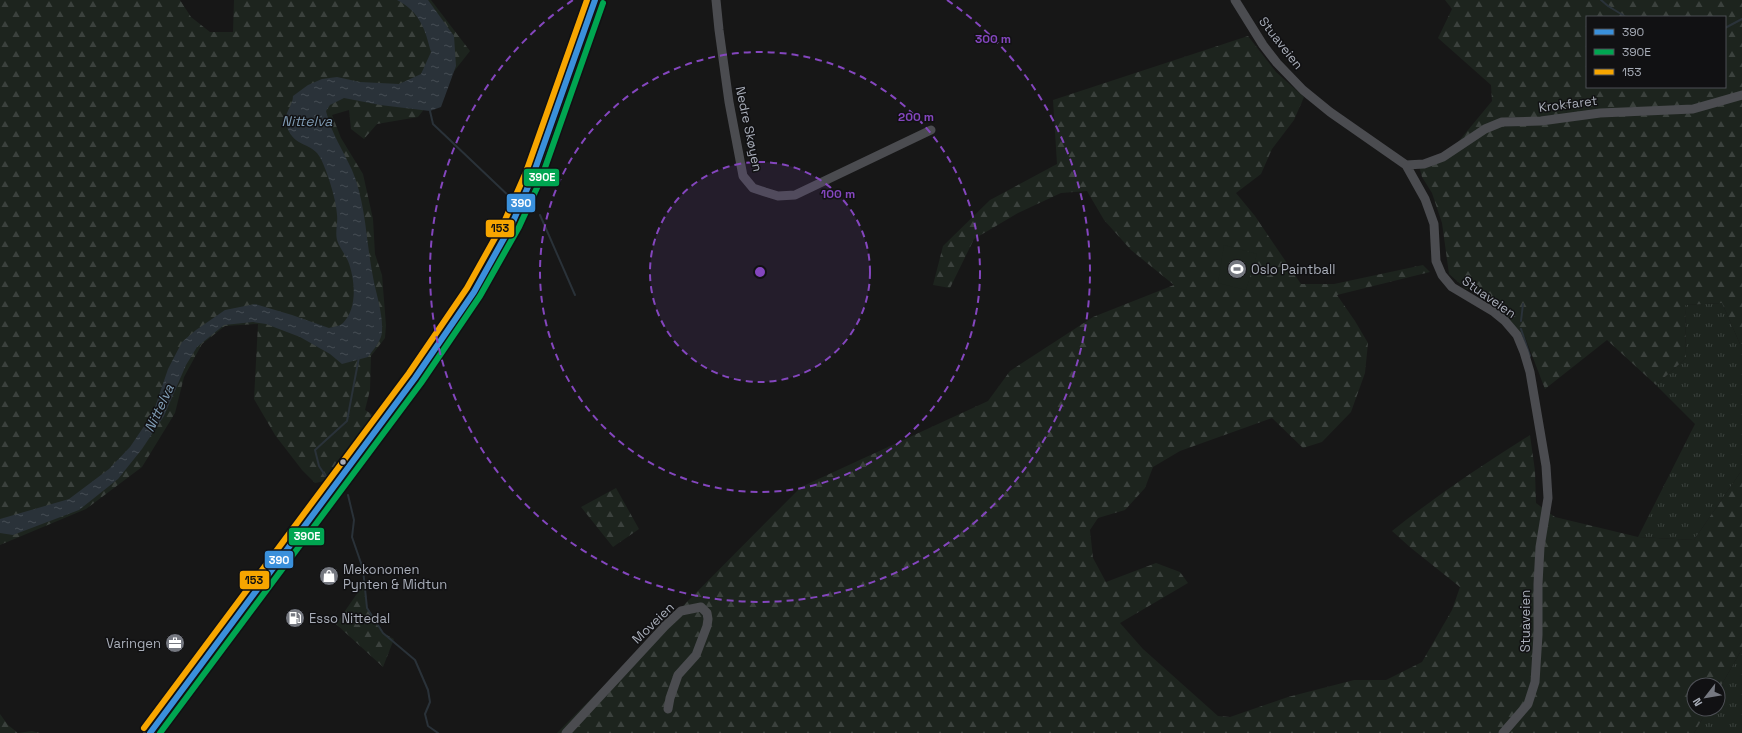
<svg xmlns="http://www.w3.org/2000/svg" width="1742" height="733" viewBox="0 0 1742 733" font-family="'Space Grotesk',sans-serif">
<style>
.grass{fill:url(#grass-tufts)}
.forest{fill:url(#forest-firs);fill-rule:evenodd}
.pitch{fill:#1d241e}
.water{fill:url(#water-ripples)}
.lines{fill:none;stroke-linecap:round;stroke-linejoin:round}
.stream{stroke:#2a3239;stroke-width:2}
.minor{stroke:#4b4c50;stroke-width:9}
.highway{stroke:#4e4e51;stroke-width:14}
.bus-1-casing{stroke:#111113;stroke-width:9}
.bus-2-casing{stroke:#111113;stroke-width:9}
.bus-3-casing{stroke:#111113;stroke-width:9}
.bus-1{stroke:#3a90db;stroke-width:6}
.bus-2{stroke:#00a651;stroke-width:6}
.bus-3{stroke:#f7a600;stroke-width:6}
.ring{fill:none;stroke:#8446be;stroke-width:2;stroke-dasharray:7 5}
.bus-dot{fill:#a8adb8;stroke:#111113;stroke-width:1.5}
.labels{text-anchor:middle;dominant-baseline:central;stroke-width:3;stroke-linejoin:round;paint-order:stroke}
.street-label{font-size:13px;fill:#a8adb8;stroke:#111113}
.poi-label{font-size:13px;fill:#a8adb8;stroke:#111113;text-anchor:start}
.water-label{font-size:14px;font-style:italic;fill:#7f9bb3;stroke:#111113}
.centre{fill:#8446be;stroke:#111113;stroke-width:2}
.ring-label{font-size:12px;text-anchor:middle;font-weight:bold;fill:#8446be;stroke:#111113;stroke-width:3;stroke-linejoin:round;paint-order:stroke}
.line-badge{stroke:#111113;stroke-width:1.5}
.badge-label{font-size:11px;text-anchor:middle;font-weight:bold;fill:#fff}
.pale-badge-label{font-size:11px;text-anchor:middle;font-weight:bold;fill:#111}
</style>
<defs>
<pattern id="grass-tufts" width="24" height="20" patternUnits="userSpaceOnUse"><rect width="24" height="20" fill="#1d241e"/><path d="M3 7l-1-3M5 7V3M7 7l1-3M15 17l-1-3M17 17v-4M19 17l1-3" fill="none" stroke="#3b413d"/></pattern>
<pattern id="forest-firs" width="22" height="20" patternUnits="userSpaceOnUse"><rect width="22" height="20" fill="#1d241e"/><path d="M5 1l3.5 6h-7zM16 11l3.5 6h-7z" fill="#3b413d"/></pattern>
<pattern id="water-ripples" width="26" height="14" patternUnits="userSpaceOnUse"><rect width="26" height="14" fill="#2a3239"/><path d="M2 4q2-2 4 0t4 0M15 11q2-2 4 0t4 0" fill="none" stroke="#464d54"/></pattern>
</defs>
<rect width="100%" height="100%" fill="#171717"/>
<path class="grass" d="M 1722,303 L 1740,344 L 1742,344 L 1742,470 L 1694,540 L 1638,537 L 1695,424 L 1656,385 L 1686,358 L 1685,305 Z
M 1742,649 L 1742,733 L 1694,733 L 1708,709 L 1718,709 L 1718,691 Z"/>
<path class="forest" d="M 0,0 L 180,0 L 191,17 L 210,32 L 233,32 L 234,0 L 431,0 L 470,51 L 418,117 L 377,124 L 364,139 L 351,129 L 349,110 L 332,115 L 341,138 L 363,174 L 373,219 L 375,254 L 382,275 L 386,325 L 385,338 L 371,356 L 370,390 L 365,410 L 375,416 L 336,463 L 331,477 L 325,481 L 315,483 L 302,470 L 275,435 L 254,399 L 258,324 L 225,326 L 202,344 L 184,377 L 175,413 L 142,467 L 86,509 L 0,545 Z
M 1445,0 L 1742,0 L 1742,344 L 1740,344 L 1722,303 L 1685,305 L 1686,358 L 1656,385 L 1607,340 L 1545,389 L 1525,337 L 1494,304 L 1465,288 L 1449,274 L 1442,223 L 1432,193 L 1422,177 L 1419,166 L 1454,147 L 1492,101 L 1491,85 L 1438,38 L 1452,9 ZM 1587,17 L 1725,17 L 1725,87 L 1587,87 Z
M 1248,36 L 1276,72 L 1304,97 L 1294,120 L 1272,149 L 1261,174 L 1236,193 L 1255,216 L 1301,284 L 1334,284 L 1423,265 L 1430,272 L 1337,295 L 1355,321 L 1368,343 L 1365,373 L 1351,412 L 1322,442 L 1303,448 L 1272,418 L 1180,451 L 1153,467 L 1145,488 L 1125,510 L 1098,518 L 1090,530 L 1093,558 L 1106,582 L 1156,563 L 1180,572 L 1188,583 L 1120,623 L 1143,649 L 1218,716 L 1230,717 L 1288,697 L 1354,680 L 1386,680 L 1422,662 L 1452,610 L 1460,587 L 1411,548 L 1392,531 C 1436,496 1482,465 1530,435 L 1535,471 L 1536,503 L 1555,517 L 1638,537 L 1694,540 L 1742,470 L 1742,649 L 1718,691 L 1718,685 L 1694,685 L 1694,709 L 1708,709 L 1694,733 L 557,733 L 801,487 L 988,401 L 1010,371 L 1093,317 L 1174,285 L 1131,250 L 1104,220 L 1087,191 L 1061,193 L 1018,213 L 974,239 L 950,288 L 933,285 L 943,246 L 990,200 L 1057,164 L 1053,100 Z
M 616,488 L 639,529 L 613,547 L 581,507 Z
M 365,582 L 367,608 L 383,633 L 394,639 L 383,667 L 336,624 Z
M 0,714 L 8,725 L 18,733 L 32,731 L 40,733 L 0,733 Z"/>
<path class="pitch" d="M 1224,245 L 1257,254 L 1246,290 L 1218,283 Z"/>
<path class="water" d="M 397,0 L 428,0 L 454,36 L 456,66 L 441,107 L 430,111 L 380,105 L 344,98 L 330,105 L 326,111 C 331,133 343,150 352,170 C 366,203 366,242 373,277 C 376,294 383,313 382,331 C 382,340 374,349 368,357 L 342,364 L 330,354 L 300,337 L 266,324 L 253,322 L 224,325 L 197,347 L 186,365 L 164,416 L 142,449 L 118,479 L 79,510 L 13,535 L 0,533 L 0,519 L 69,499 L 109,469 L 130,447 L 153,413 L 168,369 L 182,342 L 196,330 L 225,310 L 255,304 L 292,315 L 329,328 C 333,327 340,326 343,323 C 358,308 355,279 348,261 C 345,254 339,247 337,240 C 335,232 338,223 337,215 C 336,199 328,174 321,159 C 312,141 295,149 287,127 C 282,113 293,107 293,96 L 308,85 L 322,79 L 337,77 L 360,82 L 399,84 L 421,74 L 431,52 C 425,29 420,12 397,0 Z"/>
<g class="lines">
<path class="stream" d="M 1601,0 L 1608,6 L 1626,17
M 1725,28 L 1742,19
M 430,111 L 433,124 L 511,198
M 540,215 L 575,295
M 1521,321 L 1523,304
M 1521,329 L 1530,356
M 328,480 L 319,466 L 315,450 L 347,421 L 359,357
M 348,495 L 354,520 L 352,537 L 363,569 L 367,608 L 383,633 L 415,660 L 428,690 L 430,702 L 425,714 L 428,726 L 438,733"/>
<path class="minor" d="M 716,0 L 719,30 L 729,102 L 743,176 L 753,188 L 765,192 L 778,196 L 795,195 L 931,130
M 1235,0 L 1263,45 L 1277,63 L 1303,90 L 1330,112 L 1406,165 L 1425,199 L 1434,224 L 1436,261 L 1442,275 L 1452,287 L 1494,312 L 1505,321 L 1517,335 L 1524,352 L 1530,372 L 1546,466 L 1548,498 L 1540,547 L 1538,584 L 1538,635 L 1535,682 L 1528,704 L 1503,733
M 1406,165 L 1424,164 L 1443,157 L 1485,129 L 1502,122 L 1541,121 L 1600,113 L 1693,109 L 1742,95
M 566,733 L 665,626 L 681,611 L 701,607 L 707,613 L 708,619 L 707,626 L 696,655 L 678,675 L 670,698 L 668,709"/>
<path class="highway" d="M 150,733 L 415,378 C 456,322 494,264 523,200 C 552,135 571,66 595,0"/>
<g class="bus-1-casing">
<path id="bus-1" d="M 150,733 L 415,378 L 474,292 L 512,224 L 533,175 L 595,0"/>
</g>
<g class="bus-2-casing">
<path id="bus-2" d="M 160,733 L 421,383 L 480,296 L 519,227 L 541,179 L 603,3"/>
</g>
<g class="bus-3-casing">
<path id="bus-3" d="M 144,728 L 409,373 L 467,288 L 505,220 L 526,172 L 587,0"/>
</g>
<use href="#bus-1" class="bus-1"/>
<use href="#bus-2" class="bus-2"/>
<use href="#bus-3" class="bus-3"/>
</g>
<circle cx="760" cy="272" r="110" fill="#8446be" fill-opacity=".12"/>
<g class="ring">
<circle cx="760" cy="272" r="110"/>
<circle cx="760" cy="272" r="220"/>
<path d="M947 0A330 330 0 1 1 573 0"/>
</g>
<defs>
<g id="stadium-disc" transform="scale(1)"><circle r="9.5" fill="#757880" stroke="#111113"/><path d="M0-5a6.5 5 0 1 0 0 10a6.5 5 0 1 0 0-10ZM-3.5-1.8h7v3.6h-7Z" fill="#fff"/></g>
<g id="shop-disc" transform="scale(1)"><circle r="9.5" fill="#757880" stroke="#111113"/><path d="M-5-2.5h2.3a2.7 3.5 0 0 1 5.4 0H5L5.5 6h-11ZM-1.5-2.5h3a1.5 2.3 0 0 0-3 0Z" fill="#fff"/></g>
<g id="fuel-disc" transform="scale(1)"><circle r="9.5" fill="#757880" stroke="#111113"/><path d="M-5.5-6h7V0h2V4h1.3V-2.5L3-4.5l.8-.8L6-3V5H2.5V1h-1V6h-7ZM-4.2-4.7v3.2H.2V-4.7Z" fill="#fff"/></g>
<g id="office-disc" transform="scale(1)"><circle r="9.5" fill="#757880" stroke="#111113"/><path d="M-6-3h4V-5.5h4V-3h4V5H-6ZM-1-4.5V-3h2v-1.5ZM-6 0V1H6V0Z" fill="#fff"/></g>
</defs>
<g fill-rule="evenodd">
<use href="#stadium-disc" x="1237" y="269"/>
<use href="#shop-disc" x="329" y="576"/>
<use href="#fuel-disc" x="295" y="618"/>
<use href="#office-disc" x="175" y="643"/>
</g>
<circle class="bus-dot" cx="343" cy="462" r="3.5"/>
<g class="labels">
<g class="street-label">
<text transform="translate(1281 43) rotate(52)">Stuaveien</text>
<text transform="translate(1568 104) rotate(-7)">Krokfaret</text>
<text transform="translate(749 129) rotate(78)">Nedre Skøyen</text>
<text transform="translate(1489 297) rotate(35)">Stuaveien</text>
<text transform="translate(1525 621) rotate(-90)">Stuaveien</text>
<text transform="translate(653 623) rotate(-44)">Moveien</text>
</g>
<g class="poi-label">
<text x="1251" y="269">Oslo Paintball</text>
<text x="343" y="569">Mekonomen<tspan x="343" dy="15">Pynten &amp; Midtun</tspan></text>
<text x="309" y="618">Esso Nittedal</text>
<text x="161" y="643" text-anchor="end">Varingen</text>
</g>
<g class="water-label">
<text x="307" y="121">Nittelva</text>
<text transform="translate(159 408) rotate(-65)">Nittelva</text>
</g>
</g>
<circle cx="760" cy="272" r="6" class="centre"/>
<g class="ring-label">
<text x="993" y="43">300 m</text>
<text x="916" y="121">200 m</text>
<text x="838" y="198">100 m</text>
</g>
<g class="line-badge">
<rect x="523" y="168" width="37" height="19" rx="4" fill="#00a651"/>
<rect x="506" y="193" width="30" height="20" rx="4" fill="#3a90db"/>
<rect x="485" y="219" width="30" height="19" rx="4" fill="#f7a600"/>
<rect x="288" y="527" width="37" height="19" rx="4" fill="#00a651"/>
<rect x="264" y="550" width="30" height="19" rx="4" fill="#3a90db"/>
<rect x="239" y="570" width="31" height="20" rx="4" fill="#f7a600"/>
</g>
<g class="badge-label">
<text x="542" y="181">390E</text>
<text x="521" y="207">390</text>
<text x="307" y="540">390E</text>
<text x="279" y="564">390</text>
</g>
<g class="pale-badge-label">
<text x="500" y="232">153</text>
<text x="254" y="584">153</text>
</g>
<rect x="1586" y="16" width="140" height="72" fill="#111113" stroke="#4d4f55"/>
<rect x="1594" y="29" width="20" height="6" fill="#3a90db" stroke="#4d4f55"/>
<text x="1622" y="36" font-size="12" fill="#a8adb8">390</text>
<rect x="1594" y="49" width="20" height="6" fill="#00a651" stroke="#4d4f55"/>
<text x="1622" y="56" font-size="12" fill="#a8adb8">390E</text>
<rect x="1594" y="69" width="20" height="6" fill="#f7a600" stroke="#4d4f55"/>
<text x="1622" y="76" font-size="12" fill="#a8adb8">153</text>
<g transform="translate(1706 697) rotate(239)"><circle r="19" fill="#111113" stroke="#4d4f55"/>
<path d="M0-3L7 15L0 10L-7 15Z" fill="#757880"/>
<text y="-6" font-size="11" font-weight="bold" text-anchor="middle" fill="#a8adb8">N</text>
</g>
</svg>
